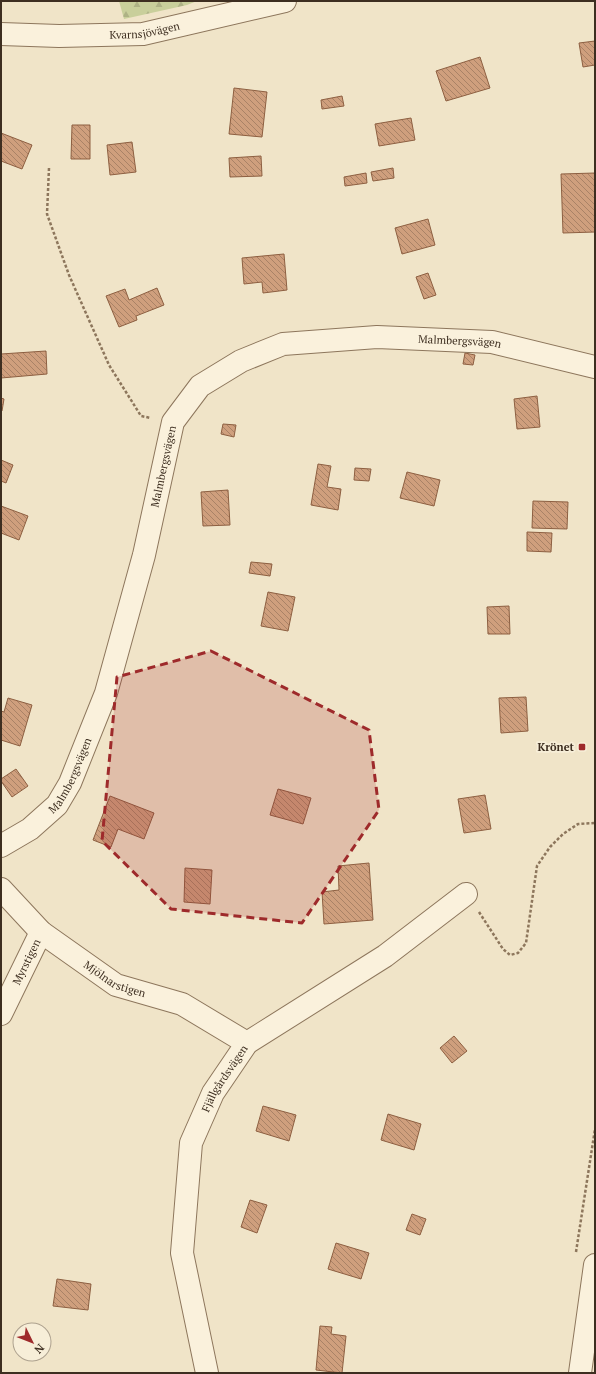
<svg xmlns="http://www.w3.org/2000/svg" width="596" height="1374" viewBox="0 0 596 1374" font-family="'PT Serif',serif">
<style>
.forest{fill:url(#forest-firs)}
.building{fill:url(#building-back-hatch);stroke:#8d5f41}
.lines{fill:none;stroke-linecap:round;stroke-linejoin:round}
.minor-casing{stroke:#8d765c;stroke-width:24}
.path{stroke:#8d765c;stroke-width:2.5;stroke-dasharray:3 2;stroke-linecap:butt}
.minor{stroke:#faf1dc;stroke-width:22}
.marked{fill:#9e2a2b;fill-opacity:0.2;stroke:#9e2a2b;stroke-width:3;stroke-dasharray:8 5;stroke-linejoin:round}
.poi-dot{fill:#9e2a2b;stroke:#f7eed8;stroke-width:1.5}
.labels{text-anchor:middle;dominant-baseline:central;stroke-width:3.5;stroke-linejoin:round;paint-order:stroke}
.street-label{font-size:11px;fill:#3d2e20;stroke:#f7eed8}
.poi-label{font-size:11px;font-weight:bold;fill:#3d2e20;stroke:#f7eed8;text-anchor:end}
</style>
<defs>
<pattern id="forest-firs" width="22" height="20" patternUnits="userSpaceOnUse"><rect width="22" height="20" fill="#c9cf9b"/><path d="M5 1l3.5 6h-7zM16 11l3.5 6h-7z" fill="#aeb285"/></pattern>
<pattern id="building-back-hatch" width="6" height="6" patternUnits="userSpaceOnUse"><rect width="6" height="6" fill="#cf9f7d"/><path d="M-1 5l2 2M0 0l6 6M5-1l2 2" fill="none" stroke="#a98266"/></pattern>
</defs>
<rect width="100%" height="100%" fill="#f0e4c8"/>
<path class="forest" d="M 119,1 L 197,1 L 187,5 L 124,19 Z"/>
<path class="building" d="M 595,41 L 595,65 L 583,67 L 579,43 Z
M 480,57 L 490,88 L 446,101 L 436,71 Z
M 234,88 L 267,92 L 262,137 L 229,134 Z
M 342,96 L 344,106 L 322,109 L 321,100 Z
M 411,118 L 415,140 L 379,146 L 375,124 Z
M 72,125 L 90,125 L 90,159 L 71,159 Z
M 1,133 L 32,145 L 22,169 L 1,161 Z
M 132,142 L 136,172 L 110,175 L 107,145 Z
M 261,156 L 262,176 L 230,177 L 229,158 Z
M 393,168 L 394,178 L 373,181 L 371,172 Z
M 366,173 L 367,183 L 345,186 L 344,177 Z
M 595,173 L 595,232 L 563,233 L 561,174 Z
M 428,219 L 435,245 L 402,254 L 395,228 Z
M 284,254 L 287,290 L 263,293 L 262,282 L 244,284 L 242,258 Z
M 428,273 L 436,295 L 424,299 L 416,277 Z
M 157,288 L 164,305 L 136,316 L 137,320 L 119,327 L 106,296 L 125,289 L 129,300 Z
M 46,351 L 47,374 L 1,378 L 1,354 Z
M 465,353 L 475,355 L 473,365 L 463,364 Z
M 537,396 L 540,427 L 517,429 L 514,399 Z
M 1,398 L 4,399 L 2,411 L 1,410 Z
M 223,424 L 236,425 L 234,437 L 221,434 Z
M 1,460 L 13,465 L 6,483 L 1,481 Z
M 318,464 L 331,466 L 327,487 L 341,489 L 338,510 L 311,505 Z
M 355,468 L 371,469 L 369,481 L 354,480 Z
M 407,472 L 440,480 L 434,506 L 400,498 Z
M 228,490 L 230,525 L 203,526 L 201,492 Z
M 533,501 L 568,502 L 567,529 L 532,528 Z
M 1,506 L 28,516 L 19,540 L 1,533 Z
M 527,532 L 552,533 L 551,552 L 527,551 Z
M 251,562 L 272,564 L 270,576 L 249,573 Z
M 268,592 L 295,597 L 288,631 L 261,626 Z
M 509,606 L 510,634 L 488,634 L 487,607 Z
M 526,697 L 528,731 L 501,733 L 499,698 Z
M 8,698 L 32,705 L 20,746 L 1,740 L 1,711 L 4,712 Z
M 16,769 L 28,786 L 12,797 L 1,781 L 1,779 Z
M 278,789 L 311,798 L 303,824 L 270,815 Z
M 485,795 L 491,829 L 464,833 L 458,799 Z
M 110,796 L 154,813 L 144,839 L 118,829 L 111,847 L 93,840 Z
M 369,863 L 373,920 L 324,924 L 322,892 L 339,890 L 338,866 Z
M 185,868 L 212,870 L 210,904 L 184,902 Z
M 454,1036 L 467,1051 L 452,1063 L 440,1048 Z
M 263,1106 L 296,1115 L 289,1141 L 256,1131 Z
M 388,1114 L 421,1124 L 414,1150 L 381,1140 Z
M 250,1200 L 267,1205 L 257,1233 L 241,1227 Z
M 412,1214 L 426,1219 L 420,1235 L 406,1230 Z
M 336,1243 L 369,1253 L 361,1279 L 328,1269 Z
M 57,1279 L 91,1284 L 88,1310 L 53,1306 Z
M 320,1326 L 332,1327 L 331,1334 L 346,1336 L 342,1373 L 316,1370 Z"/>
<g class="lines">
<g class="minor-casing">
<g id="minor">
<path id="s1" d="M 1,34 L 59,36 L 143,34 L 285,1"/>
<path id="s2" d="M 1,846 L 30,829 L 57,805 L 70,783 L 106,693 L 144,555 L 173,422 L 200,386 L 241,361 L 283,344 L 377,337 L 492,342 L 595,367"/>
<path id="s3" d="M 1,889 L 41,932 L 116,985 L 182,1004 L 247,1043"/>
<path id="s4" d="M 1,1014 L 41,932"/>
<path id="s5" d="M 207,1373 L 182,1253 L 191,1143 L 213,1093 L 247,1043 L 385,956 L 466,894"/>
<path d="M 580,1373 L 595,1265"/>
</g>
</g>
<path class="path" d="M 49,168 L 47,214 L 69,275 L 109,365 L 141,416 L 151,418
M 479,912 L 503,949 L 510,955 L 518,953 L 526,943 L 537,866 L 550,847 L 563,834 L 578,824 L 595,823
M 576,1252 L 595,1129"/>
<use href="#minor" class="minor"/>
</g>
<path class="marked" d="M 211,651 L 369,730 L 379,810 L 302,923 L 171,909 L 102,841 L 117,677 Z"/>
<rect class="poi-dot" x="578" y="743" width="8" height="8" rx="2"/>
<g class="labels">
<g class="street-label">
<text stroke="none"><textPath href="#s1" startOffset="144">Kvarnsjövägen</textPath></text>
<text stroke="none"><textPath href="#s2" startOffset="787">Malmbergsvägen</textPath></text>
<text stroke="none"><textPath href="#s2" startOffset="426">Malmbergsvägen</textPath></text>
<text stroke="none"><textPath href="#s2" startOffset="102">Malmbergsvägen</textPath></text>
<text stroke="none"><textPath href="#s4" startOffset="58">Myrstigen</textPath></text>
<text stroke="none"><textPath href="#s3" startOffset="147">Mjölnarstigen</textPath></text>
<text stroke="none"><textPath href="#s5" startOffset="306">Fjällgårdsvägen</textPath></text>
</g>
<g class="poi-label">
<text x="574" y="747">Krönet</text>
</g>
</g>
<rect width="596" height="1374" fill="none" stroke="#3d2e20" stroke-width="4"/>
<g transform="translate(32 1342) rotate(133)"><circle r="19" fill="#f7eed8" stroke="#ada18e"/>
<path d="M0-3L7 15L0 10L-7 15Z" fill="#9e2a2b"/>
<text y="-6" font-size="11" font-weight="bold" text-anchor="middle" fill="#3d2e20">N</text>
</g>
</svg>
